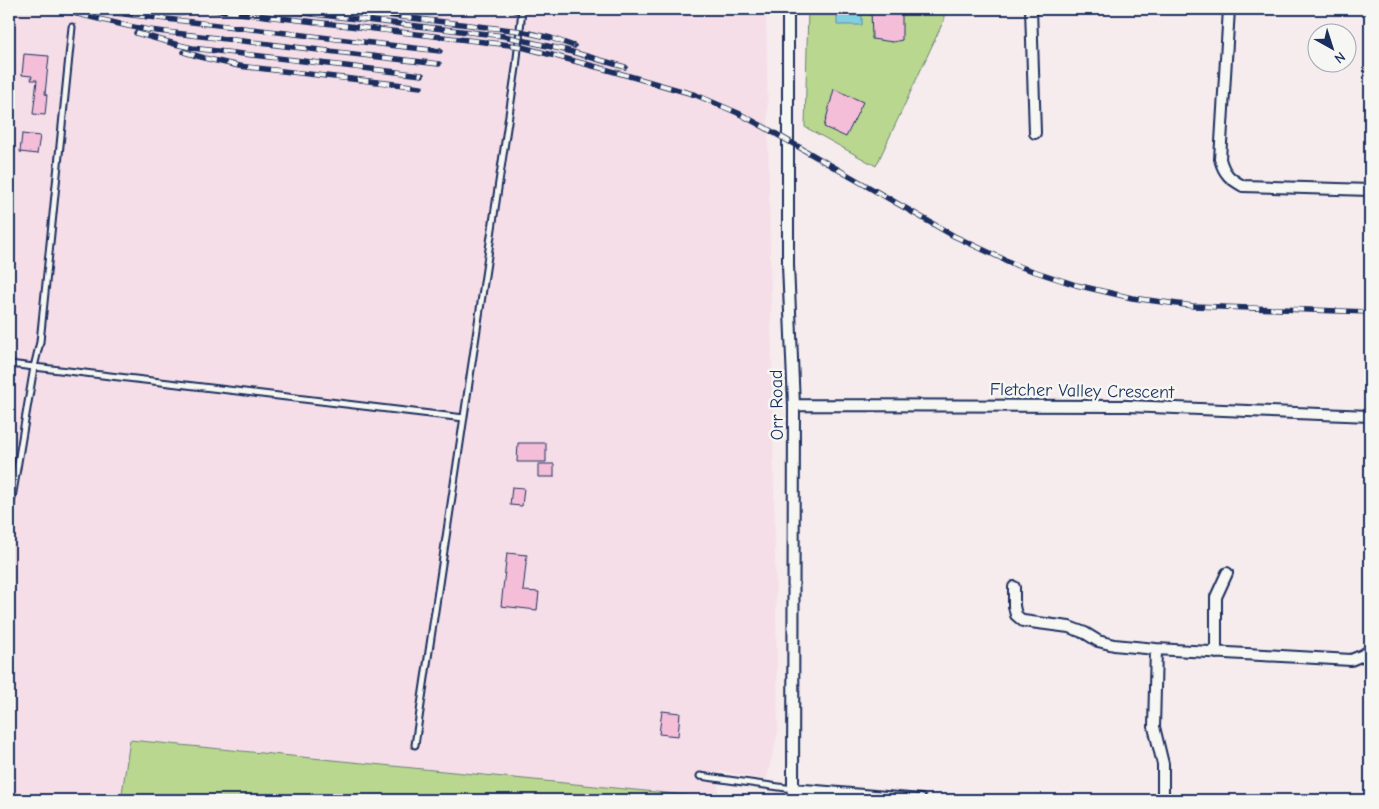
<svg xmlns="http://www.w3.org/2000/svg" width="1379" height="809" viewBox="0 0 1379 809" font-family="'Comic Neue',sans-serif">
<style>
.built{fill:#f5dee7}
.green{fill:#bad78f;stroke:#6a8376}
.water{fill:#82cfe1;stroke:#598fad}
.building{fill:#f4bed9;stroke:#1b2f5e}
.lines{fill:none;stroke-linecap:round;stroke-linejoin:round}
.lane-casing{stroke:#1b2f5e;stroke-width:9}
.street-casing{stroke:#1b2f5e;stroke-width:14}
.lane{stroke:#f6f6f2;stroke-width:5}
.street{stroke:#f6f6f2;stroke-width:10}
.rail-casing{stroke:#1b2f5e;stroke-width:5.5}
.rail{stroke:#f6f6f2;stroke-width:4;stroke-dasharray:11;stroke-linecap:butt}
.labels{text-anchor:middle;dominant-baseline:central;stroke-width:5;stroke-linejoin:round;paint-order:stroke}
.street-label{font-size:18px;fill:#1b2f5e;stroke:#f6f6f2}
</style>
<rect width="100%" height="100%" fill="#f6ebed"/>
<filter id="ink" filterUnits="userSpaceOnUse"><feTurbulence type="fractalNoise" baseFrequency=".02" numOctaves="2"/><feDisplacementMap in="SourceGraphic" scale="10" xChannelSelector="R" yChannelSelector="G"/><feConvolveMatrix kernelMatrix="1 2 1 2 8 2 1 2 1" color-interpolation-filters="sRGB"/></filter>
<g filter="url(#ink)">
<path class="built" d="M 9,9 L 766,9 L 778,732 L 766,780 L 720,771 L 717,800 L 9,800 Z"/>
<path class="green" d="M 808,9 L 944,9 L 944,20 L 876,166 L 805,127 Z
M 130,740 L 726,799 L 726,800 L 121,800 Z"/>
<path class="water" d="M 837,9 L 862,9 L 862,25 L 837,25 Z"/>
<path class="building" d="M 871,9 L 902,9 L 902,40 L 893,42 L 872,39 Z
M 24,54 L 49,56 L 45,94 L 47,95 L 45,115 L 33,114 L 37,80 L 31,80 L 32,76 L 22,75 Z
M 834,89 L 863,102 L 846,137 L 824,127 Z
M 22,134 L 40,136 L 37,154 L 20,152 Z
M 518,443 L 546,443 L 546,462 L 517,462 Z
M 538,464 L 554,464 L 554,477 L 538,477 Z
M 512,487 L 524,488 L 522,506 L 510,505 Z
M 507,553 L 527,555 L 523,591 L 539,592 L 537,610 L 501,606 Z
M 662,711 L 680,713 L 678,736 L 659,734 Z"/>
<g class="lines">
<g class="lane-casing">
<path id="lane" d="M 9,364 L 464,418
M 9,516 L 34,367 L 40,342 L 72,27
M 415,745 L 516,68 L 522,10 L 515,9
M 700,776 L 793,789"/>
</g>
<g class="street-casing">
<path id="street" d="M 788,9 L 788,265 L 794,405 L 793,789 L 792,800
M 1031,9 L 1035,133
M 1229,9 L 1220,159 C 1224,174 1230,179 1243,186 L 1370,190
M 794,405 L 1127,406 L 1370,416
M 1014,587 L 1014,606 L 1016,615 L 1023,621 L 1069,627 L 1085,633 L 1098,641 L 1114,645 L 1156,649 L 1351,660 L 1363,655 L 1370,650
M 1156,649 L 1154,727 L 1163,764 L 1163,800
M 1216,653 L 1216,597 L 1227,573
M 793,789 L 921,800"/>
</g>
<use href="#lane" class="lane"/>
<use href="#street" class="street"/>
<g class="rail-casing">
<path id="rail" d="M 57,9 L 128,26 L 149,30 L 439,64
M 143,9 L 183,13
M 205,9 L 518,46 L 608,70 L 696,95 L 738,113 L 764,127 L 954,236 L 1018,266 L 1076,285 L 1132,298 L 1193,306 L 1370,312
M 270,9 L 504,36 L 565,50 L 625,67
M 335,9 L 520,31 L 551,38 L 574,46
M 90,10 L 440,51
M 136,33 L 175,44 L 192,48 L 422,75
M 184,52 L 204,58 L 239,66 L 421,87"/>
</g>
<use href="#rail" class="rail"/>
</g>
</g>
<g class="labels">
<g class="street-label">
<text transform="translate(1082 391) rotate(1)">Fletcher Valley Crescent</text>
<text transform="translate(777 405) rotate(-91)">Orr Road</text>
</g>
</g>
<rect width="1379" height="809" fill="none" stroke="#f6f6f2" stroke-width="30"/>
<rect x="15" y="15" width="1349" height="779" fill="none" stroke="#1b2f5e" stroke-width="2" filter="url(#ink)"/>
<g transform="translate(1332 48) rotate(141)"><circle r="24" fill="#f6f6f2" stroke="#9ea6b7"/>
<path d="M0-4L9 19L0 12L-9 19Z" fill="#1b2f5e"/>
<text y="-8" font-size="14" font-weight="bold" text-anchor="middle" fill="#1b2f5e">N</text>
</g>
</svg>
